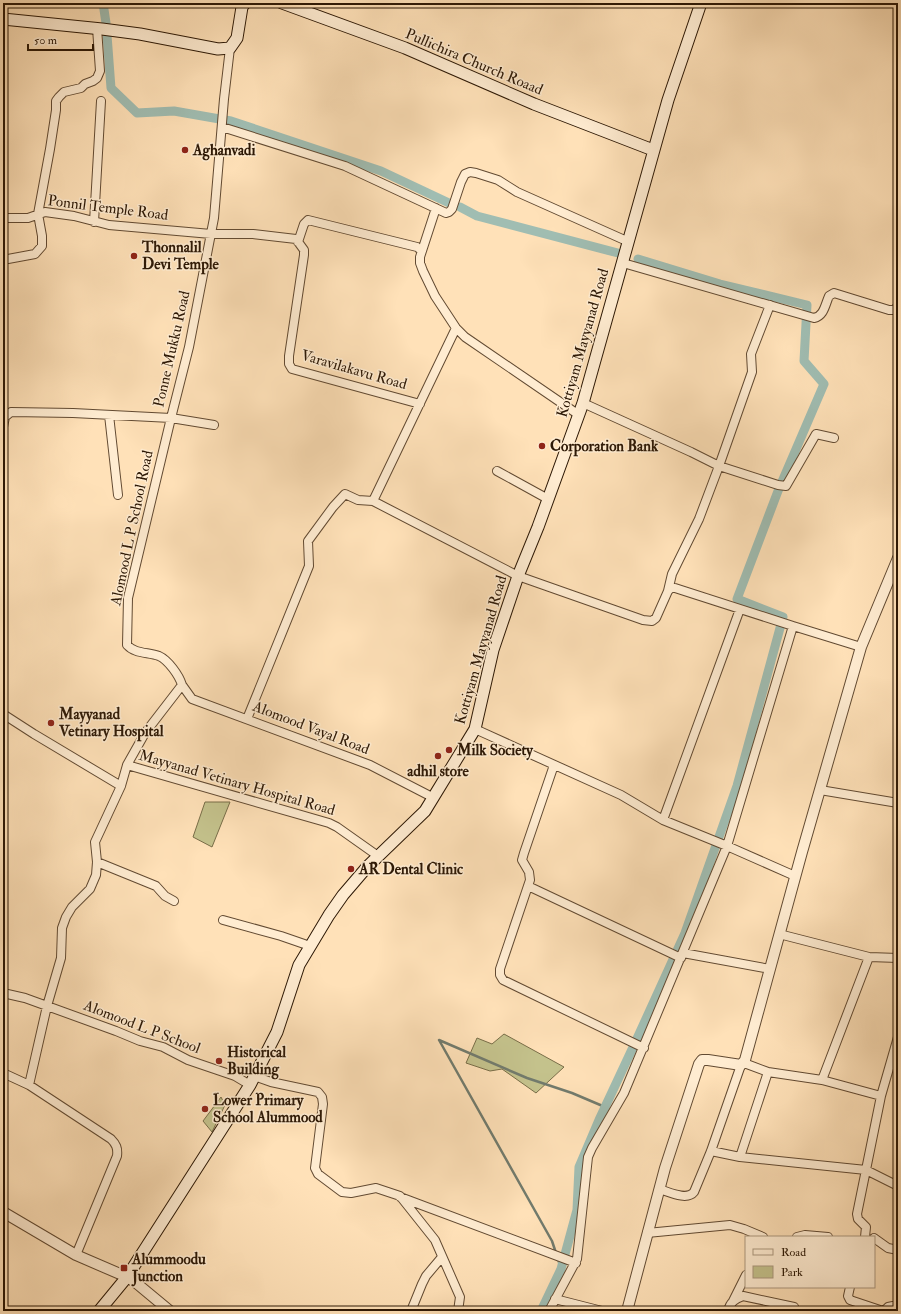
<svg xmlns="http://www.w3.org/2000/svg" width="901" height="1314" viewBox="0 0 901 1314" font-family="'IM FELL Double Pica',serif">
<style>
.park{fill:#c4c28c;stroke:#786d48}
.lines{fill:none;stroke-linecap:round;stroke-linejoin:round}
.stream{stroke:#727b6d;stroke-width:2.5}
.canal{stroke:#a0bdb2;stroke-width:9}
.minor-casing{stroke:#624a32;stroke-width:10}
.tertiary-casing{stroke:#624a32;stroke-width:12}
.secondary-casing{stroke:#2d1805;stroke-width:13}
.minor{stroke:#ffecd1;stroke-width:8}
.tertiary{stroke:#ffecd1;stroke-width:10}
.secondary{stroke:#ffecd1;stroke-width:11}
.poi-dot{fill:#8f2418;stroke:#ffecd1;stroke-width:1.5}
.labels{text-anchor:middle;dominant-baseline:central;stroke-width:3;stroke-linejoin:round;paint-order:stroke}
.street-label{font-size:15px;fill:#2d1805;stroke:#ffecd1}
.poi-label{font-size:15px;font-weight:bold;fill:#2d1805;stroke:#ffecd1;text-anchor:start}
</style>
<rect width="100%" height="100%" fill="#ffe1b8"/>
<filter id="stains"><feTurbulence type="fractalNoise" baseFrequency=".005" numOctaves="4"/><feColorMatrix values="0 0 0 0 .2 0 0 0 0 .09 0 0 0 0 .02 0 0 0 .5 -.17"/></filter>
<radialGradient id="worn" r=".72"><stop offset=".6" stop-color="#630" stop-opacity="0"/><stop offset="1" stop-color="#630" stop-opacity=".3"/></radialGradient>
<path class="park" d="M 205,802 L 230,802 L 212,847 L 193,837 Z
M 504,1034 L 564,1067 L 536,1093 L 502,1069 L 490,1071 L 466,1063 L 477,1038 L 492,1044 Z
M 221,1097 L 225,1105 L 212,1132 L 203,1121 Z"/>
<g class="lines">
<path class="stream" d="M 556,1253 L 552,1241 L 439,1040 L 527,1078 L 572,1093 L 605,1107
M 558,1259 L 561,1269"/>
<path class="canal" d="M 103,3 L 106,23
M 107,35 L 111,88 L 137,113 L 174,111 L 231,121 L 381,171 L 449,203
M 460,207 L 477,216 L 618,253
M 541,1311 L 561,1269 L 577,1210 L 579,1167 L 599,1120 L 635,1043 L 685,933 L 737,786 L 783,617 L 737,599 L 778,491 L 824,384 L 804,361 L 807,305 L 720,284 L 638,259"/>
<g class="minor-casing">
<path id="minor" d="M 222,127 L 345,166 L 446,213 L 449,212 L 452,209 L 461,182 L 465,174 L 470,172 L 476,173 L 498,180 L 517,192 L 629,242
M 436,208 L 420,257 L 420,263 L 423,271 L 435,296 L 456,328 L 465,337 L 579,415
M 3,218 L 28,218 L 45,212 L 74,216 L 109,225 L 211,234 L 253,234 L 296,239 L 304,250 L 304,255 L 289,356 L 289,364 L 292,369 L 420,404
M 94,222 L 101,101
M 298,242 L 304,224 L 308,220 L 417,247 L 422,251
M 8,259 L 35,254 L 42,246 L 42,236 L 38,214 L 50,149 L 56,110 L 56,101 L 59,97 L 64,92 L 81,88 L 85,84 L 93,81 L 97,78 L 100,71 L 97,28
M 623,263 L 814,318 C 824,316 825,305 829,296 L 834,293 L 889,310 L 894,310 L 898,306
M 583,403 L 691,452 L 719,466 L 778,485 L 786,486 L 816,434 L 834,438
M 109,415 L 118,495
M 3,427 L 5,417 L 11,412 L 73,413 L 171,418 L 214,425
M 497,471 L 548,499
M 373,501 L 518,576 L 643,620 L 652,621 L 656,618 L 668,591 L 671,588 L 675,588 L 793,626 L 727,846 L 624,1093 L 592,1148 L 588,1157 L 577,1259 L 549,1311
M 668,591 L 672,574 L 699,519 L 719,466 L 752,372 L 751,354 L 770,305
M 793,626 L 861,647
M 182,685 L 192,699 L 370,765 L 434,798
M 3,714 L 34,734 L 121,786
M 247,719 L 309,566 L 308,541 L 333,507 L 345,494 L 358,500 L 373,501 L 456,328
M 475,729 L 621,795 L 663,820 L 727,846 L 795,876
M 127,765 L 329,823 L 337,827 L 378,856
M 554,765 L 524,853 L 522,860 L 529,872 L 530,880 L 500,969 L 500,975 L 503,980 L 644,1048
M 820,790 L 898,803
M 663,820 L 740,609
M 97,862 L 156,886 L 165,896 L 174,901
M 528,886 L 681,958
M 223,920 L 281,936 L 310,946
M 779,934 L 869,957 L 898,958
M 683,953 L 770,969
M 3,993 L 25,998 L 116,1031 L 140,1041 L 163,1047 L 188,1060 L 235,1076 L 250,1085
M 744,1063 L 768,1072 L 822,1080 L 881,1096
M 3,1073 L 29,1085 L 47,1006 L 61,958 L 62,928 L 66,917 L 72,907 L 90,889 L 96,875 L 97,862 L 95,842 L 121,786 L 127,765 L 145,733 L 182,685 C 179,675 168,660 159,656 C 148,652 135,654 127,645 L 128,598 L 171,418 L 189,347 L 214,218 L 224,99 L 230,48
M 254,1076 L 271,1082 L 318,1092 L 322,1097 L 323,1104 L 315,1168 L 318,1174 L 342,1192 L 351,1193 L 376,1188 L 400,1196 L 435,1240 L 460,1297 L 458,1311
M 822,1080 L 869,957
M 29,1085 L 111,1139 C 116,1144 118,1148 117,1156 L 76,1255
M 711,1151 L 740,1157 L 866,1170 L 898,1186
M 740,1157 L 768,1072
M 659,1189 C 669,1192 687,1201 694,1192 L 711,1151 L 741,1065
M 400,1197 L 576,1263
M 647,1233 L 730,1225 L 744,1229 L 763,1237
M 797,1237 L 805,1235 L 828,1237
M 865,1237 L 866,1227 L 858,1219 L 857,1214 L 881,1096 L 898,1037
M 874,1238 L 888,1248 L 898,1250
M 850,1287 L 848,1296 L 850,1300 L 883,1311
M 555,1299 L 602,1311
M 733,1301 L 746,1275
M 411,1311 L 422,1284 L 426,1276 L 442,1257
M 728,1311 C 730,1302 735,1299 743,1296 L 794,1307
M 884,1311 L 888,1307 L 893,1306 L 898,1308"/>
</g>
<g class="tertiary-casing">
<path id="tertiary" d="M 3,1212 L 76,1255 L 127,1277 L 135,1282 L 170,1311
M 627,1311 L 665,1168 L 699,1064 L 702,1060 L 708,1060 L 741,1065 L 745,1060 L 802,852 L 861,647 L 898,558"/>
</g>
<g class="secondary-casing">
<path id="secondary" d="M 282,3 L 405,48 L 534,104 L 653,150
M 3,19 L 102,29 L 140,34 L 218,49 L 230,48 L 237,38 L 242,7 L 245,3
M 99,1311 L 127,1277 L 250,1085 L 277,1032 L 299,965 L 329,915 L 343,895 L 367,867 L 425,811 L 475,729 L 493,650 L 518,576 L 538,527 L 583,403 L 668,100 L 701,3"/>
</g>
<use href="#minor" class="minor"/>
<use href="#tertiary" class="tertiary"/>
<use href="#secondary" class="secondary"/>
</g>
<g class="poi-dot">
<circle cx="185" cy="150" r="4"/>
<circle cx="134" cy="256" r="4"/>
<circle cx="542" cy="446" r="4"/>
<circle cx="51" cy="723" r="4"/>
<circle cx="449" cy="750" r="4"/>
<circle cx="438" cy="756" r="4"/>
<circle cx="351" cy="869" r="4"/>
<circle cx="219" cy="1061" r="4"/>
<circle cx="205" cy="1109" r="4"/>
<rect x="120" y="1264" width="8" height="8" rx="2"/>
</g>
<g class="labels">
<g class="street-label">
<text transform="translate(474 62) rotate(23)">Pullichira Church Roaad</text>
<text transform="translate(108 208) rotate(7)">Ponnil Temple Road</text>
<text transform="translate(583 343) rotate(-74)">Kottiyam Mayyanad Road</text>
<text transform="translate(172 349) rotate(-77)">Ponne Mukku Road</text>
<text transform="translate(354 370) rotate(16)">Varavilakavu Road</text>
<text transform="translate(132 528) rotate(-78)">Alomood L P School Road</text>
<text transform="translate(481 650) rotate(-74)">Kottiyam Mayyanad Road</text>
<text transform="translate(311 728) rotate(21)">Alomood Vayal Road</text>
<text transform="translate(237 783) rotate(16)">Mayyanad Vetinary Hospital Road</text>
<text transform="translate(142 1027) rotate(21)">Alomood L P School</text>
</g>
<g class="poi-label">
<text x="193" y="150">Aghanvadi</text>
<text x="142" y="247">Thonnalil<tspan x="142" dy="17">Devi Temple</tspan></text>
<text x="550" y="446">Corporation Bank</text>
<text x="59" y="714">Mayyanad<tspan x="59" dy="17">Vetinary Hospital</tspan></text>
<text x="457" y="750">Milk Society</text>
<text x="438" y="771" text-anchor="middle">adhil store</text>
<text x="359" y="869">AR Dental Clinic</text>
<text x="227" y="1052">Historical<tspan x="227" dy="17">Building</tspan></text>
<text x="213" y="1100">Lower Primary<tspan x="213" dy="17">School Alummood</tspan></text>
<text x="132" y="1259">Alummoodu<tspan x="132" dy="17">Junction</tspan></text>
</g>
</g>
<rect width="901" height="1314" fill="none" stroke="#ffe1b8" stroke-width="16"/>
<rect x="4" y="4" width="893" height="1306" fill="none" stroke="#2d1805" stroke-width="2"/>
<rect x="8" y="8" width="885" height="1298" fill="none" stroke="#2d1805"/>
<rect x="745" y="1236" width="130" height="52" fill="#ffecd1" stroke="#ab977f"/>
<rect x="753" y="1249" width="20" height="6" fill="#ffecd1" stroke="#ab977f"/>
<text x="781" y="1256" font-size="12" fill="#2d1805">Road</text>
<rect x="753" y="1266" width="20" height="12" fill="#c4c28c" stroke="#ab977f"/>
<text x="781" y="1276" font-size="12" fill="#2d1805">Park</text>
<path d="M28 44v6h65v-6" fill="none" stroke="#2d1805" stroke-width="2"/>
<text x="34" y="44" font-size="12" fill="#2d1805" stroke="#ffecd1" stroke-width="3" paint-order="stroke">50 m</text>
<rect width="100%" height="100%" filter="url(#stains)"/>
<rect width="100%" height="100%" fill="url(#worn)"/>
</svg>
